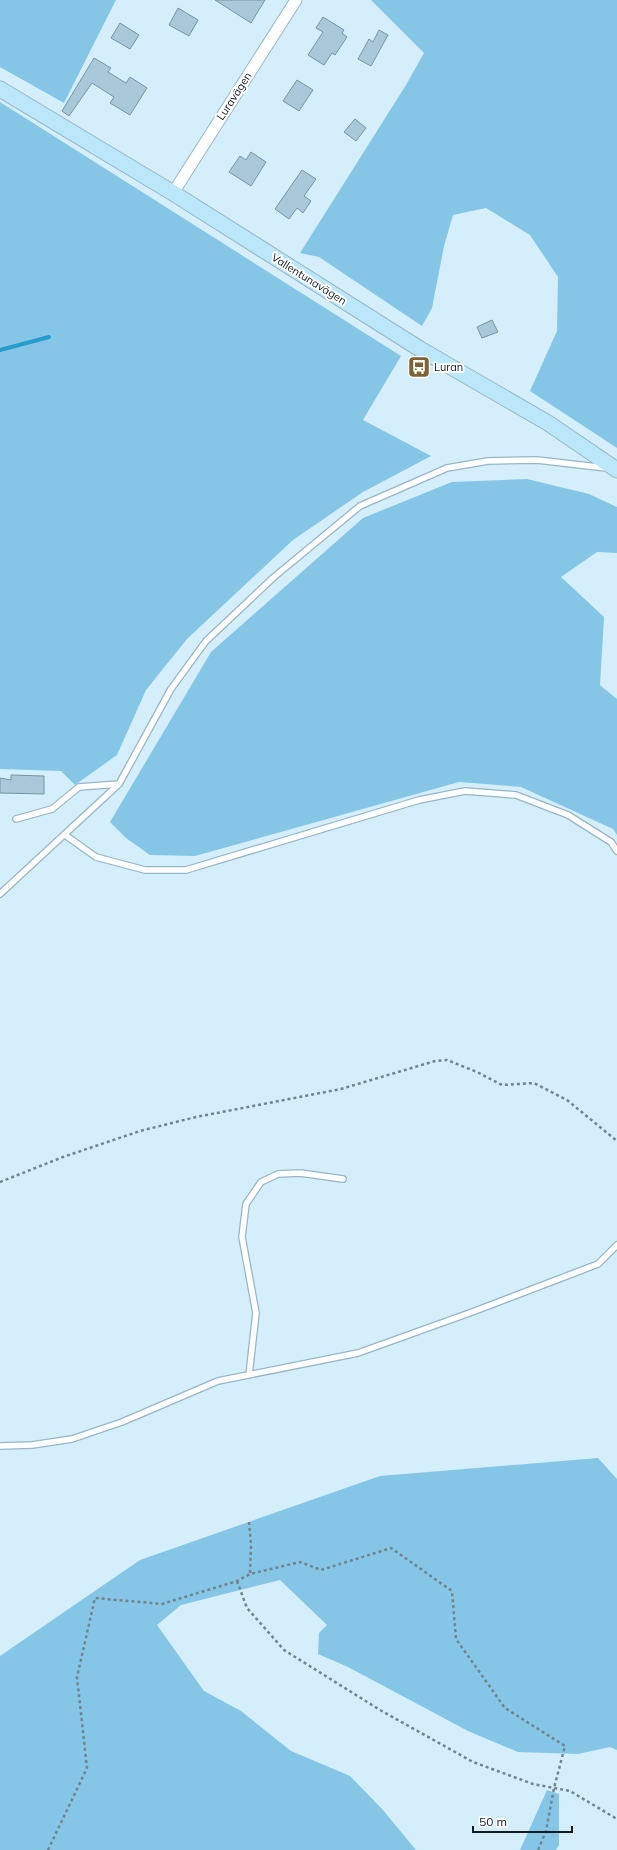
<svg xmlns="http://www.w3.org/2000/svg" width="617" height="1850" viewBox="0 0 617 1850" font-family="Mulish,sans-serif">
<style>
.green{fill:#85c6e7}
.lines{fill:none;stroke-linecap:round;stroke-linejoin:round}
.stream{stroke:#259cce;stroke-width:4}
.building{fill:#a9c9da;stroke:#7694a4}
.service-casing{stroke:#97b6c6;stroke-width:8}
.minor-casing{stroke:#97b6c6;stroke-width:13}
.secondary-casing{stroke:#97b6c6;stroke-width:17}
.path{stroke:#71848e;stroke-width:2.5;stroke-dasharray:3 3;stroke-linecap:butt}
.service{stroke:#fff;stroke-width:5.5}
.minor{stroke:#fff;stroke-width:11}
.secondary{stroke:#bae8fa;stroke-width:15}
.labels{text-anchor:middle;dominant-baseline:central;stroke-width:4;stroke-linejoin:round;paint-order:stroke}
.street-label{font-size:11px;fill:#111c23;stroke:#fff}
.poi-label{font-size:11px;fill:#111c23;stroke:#fff;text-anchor:start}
</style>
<rect width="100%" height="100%" fill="#d4eefc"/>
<path class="green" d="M 0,0 L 116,0 L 64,103 L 0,67 Z
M 371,0 L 617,0 L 617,448 L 530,391 L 557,331 L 558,277 L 530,235 L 486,208 L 453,215 L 444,246 L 432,308 L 422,326 L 319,257 L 300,253 L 406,85 L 424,53 Z
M 0,102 L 401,356 L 363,420 L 431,456 L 363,492 L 293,540 L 187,639 L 146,690 L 117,755 L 75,785 L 61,771 L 0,769 Z
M 527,479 L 589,494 L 617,507 L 617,553 L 597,552 L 561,577 L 604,617 L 600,685 L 617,699 L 617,835 L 613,829 L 521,787 L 459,782 L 195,856 L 150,855 L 126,838 L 110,822 L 211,652 L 363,518 L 452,482 Z
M 598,1458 L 617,1479 L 617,1750 L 610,1747 L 578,1754 L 518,1752 L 468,1731 L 348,1667 L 318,1654 L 319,1633 L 327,1625 L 280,1580 L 181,1605 L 157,1625 L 204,1691 L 241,1711 L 291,1751 L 350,1776 L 383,1810 L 416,1850 L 0,1850 L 0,1656 L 140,1560 L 380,1476 Z
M 547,1790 L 559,1794 L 559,1845 L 556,1850 L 520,1850 Z"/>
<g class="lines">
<path class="stream" d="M 0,350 L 49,337"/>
</g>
<path class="building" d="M 215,0 L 265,0 L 251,23 Z
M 178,8 L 198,20 L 189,36 L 169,25 Z
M 323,17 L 344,30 L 342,33 L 347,37 L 335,55 L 332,53 L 324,65 L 308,55 L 323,32 L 316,28 Z
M 120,23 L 139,35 L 130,49 L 111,38 Z
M 379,30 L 388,35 L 371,66 L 358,59 L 369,39 L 373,42 Z
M 94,58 L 111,68 L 108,72 L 126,83 L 130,77 L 147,88 L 130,115 L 110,103 L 114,97 L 92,83 L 69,116 L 62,111 Z
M 297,80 L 313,90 L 299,111 L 283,101 Z
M 355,119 L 366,128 L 356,141 L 344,132 Z
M 251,152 L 266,162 L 251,186 L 229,172 L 240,156 L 246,160 Z
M 302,170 L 316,179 L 304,196 L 311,201 L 303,213 L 297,208 L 289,219 L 275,209 Z
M 492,320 L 498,332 L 482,338 L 477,327 Z
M 11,775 L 44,776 L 44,794 L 0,793 L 0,778 L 11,780 Z"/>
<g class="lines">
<g class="service-casing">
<path id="service" d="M 16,819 L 52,809 L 79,787 L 119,784
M 65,835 L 96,857 L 145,870 L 186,870 L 419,800 L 465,791 L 516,795 L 568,815 L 611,842 L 617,851
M 0,894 L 119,784 L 171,689 L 206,641 L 274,577 L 360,506 L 447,468 L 488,461 L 537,460 L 606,468
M 249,1375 L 256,1313 L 242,1237 L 246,1204 L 261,1182 L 278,1174 L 300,1173 L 343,1179
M 0,1446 L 32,1445 L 72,1439 L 122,1422 L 218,1381 L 358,1353 L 475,1311 L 598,1264 L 617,1245"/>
</g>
<g class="minor-casing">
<path id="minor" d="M 173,193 L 296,0"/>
</g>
<g class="secondary-casing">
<path id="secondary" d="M 0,89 L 173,193 L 420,349 L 548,423 L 617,470"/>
</g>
<path class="path" d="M 0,1182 L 63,1157 L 140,1131 L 196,1117 L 341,1089 L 435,1061 L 447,1060 L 477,1072 L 502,1085 L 534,1083 L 567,1100 L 617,1141
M 249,1522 L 251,1544 L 250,1574
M 237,1581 L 247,1608 L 284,1650 L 380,1710 L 473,1762 L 533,1784 L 570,1791 L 617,1819
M 48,1850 L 87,1768 L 77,1677 L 95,1598 L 162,1604 L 237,1581 L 250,1574 L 300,1562 L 321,1570 L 391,1548 L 452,1591 L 456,1639 L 505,1708 L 565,1746 L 554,1788 L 546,1831 L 538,1850"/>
<use href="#service" class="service"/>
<use href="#minor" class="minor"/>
<use href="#secondary" class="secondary"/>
</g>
<defs>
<g id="bus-square" transform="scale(1.15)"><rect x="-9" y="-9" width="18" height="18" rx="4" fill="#7c6334" stroke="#fff"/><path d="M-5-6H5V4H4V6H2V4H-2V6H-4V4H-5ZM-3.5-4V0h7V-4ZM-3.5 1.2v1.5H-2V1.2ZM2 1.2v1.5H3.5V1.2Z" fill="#fff"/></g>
</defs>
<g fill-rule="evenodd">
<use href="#bus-square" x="419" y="367"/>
</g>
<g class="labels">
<g class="street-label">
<text transform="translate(234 96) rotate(-57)">Luravägen</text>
<text transform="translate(309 279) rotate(32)">Vallentunavägen</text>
</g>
<g class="poi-label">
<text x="434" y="367">Luran</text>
</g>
</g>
<path d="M473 1826v6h99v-6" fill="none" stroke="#111c23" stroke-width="2"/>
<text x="479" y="1826" font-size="12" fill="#111c23" stroke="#ffffff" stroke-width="3" paint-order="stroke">50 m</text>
</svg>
